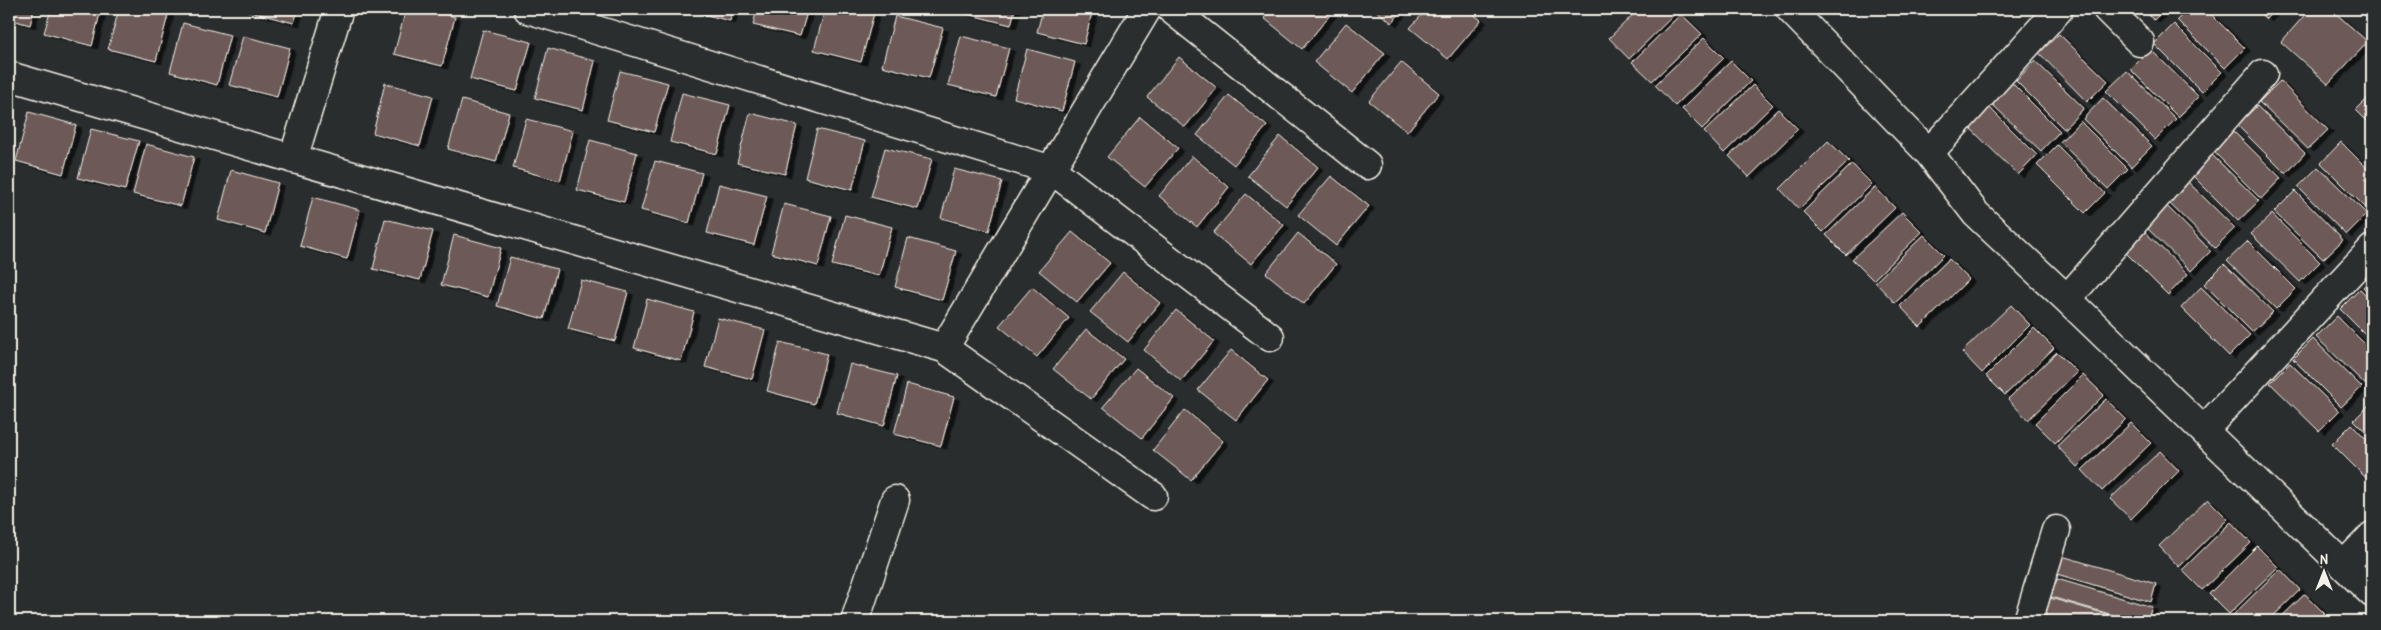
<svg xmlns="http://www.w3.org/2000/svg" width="2381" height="630" viewBox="0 0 2381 630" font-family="'Patrick Hand',sans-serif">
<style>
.building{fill:#6d5a58;stroke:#f4f1e8;filter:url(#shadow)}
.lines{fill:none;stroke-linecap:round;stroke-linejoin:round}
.minor-casing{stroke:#f4f1e8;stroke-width:31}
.minor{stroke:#2a2d2e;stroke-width:28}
</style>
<defs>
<filter id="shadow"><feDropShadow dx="5.5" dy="3" stdDeviation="0" flood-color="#0009"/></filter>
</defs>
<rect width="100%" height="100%" fill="#2a2d2e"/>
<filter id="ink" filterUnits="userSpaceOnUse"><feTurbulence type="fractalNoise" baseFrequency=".02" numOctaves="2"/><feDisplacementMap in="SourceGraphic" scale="10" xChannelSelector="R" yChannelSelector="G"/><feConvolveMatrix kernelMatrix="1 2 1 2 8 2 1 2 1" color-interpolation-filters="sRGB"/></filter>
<g filter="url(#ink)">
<path class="building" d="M 9,9 L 34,9 L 30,25 L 9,19 Z
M 51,9 L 101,9 L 92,46 L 44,33 Z
M 119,9 L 158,9 L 169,11 L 156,61 L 108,49 Z
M 247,9 L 298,9 L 294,23 L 247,11 Z
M 406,9 L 424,9 L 455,17 L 442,66 L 394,54 Z
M 683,9 L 733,9 L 730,21 Z
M 757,9 L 808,9 L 800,36 L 753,25 Z
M 825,9 L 859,9 L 874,13 L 861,62 L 814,50 Z
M 964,9 L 1015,9 L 1011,25 L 963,13 Z
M 1043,9 L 1093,9 L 1084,44 L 1037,32 Z
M 1272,9 L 1333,9 L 1334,10 L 1302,49 L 1264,18 Z
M 1374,9 L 1403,9 L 1392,23 Z
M 1427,9 L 1467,9 L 1481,20 L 1448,59 L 1410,28 Z
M 1639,9 L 1675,9 L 1678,11 L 1629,59 L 1609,38 Z
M 2142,9 L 2165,9 L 2154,20 Z
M 2188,9 L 2206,9 L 2245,48 L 2225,68 L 2177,20 Z
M 2255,9 L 2276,9 L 2266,19 Z
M 2310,9 L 2331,9 L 2368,42 L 2328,84 L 2281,42 Z
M 1681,14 L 1702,34 L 1652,81 L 1632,62 Z
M 895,16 L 943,28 L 929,78 L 882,66 Z
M 183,23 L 230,35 L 217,85 L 170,72 Z
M 1346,23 L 1385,53 L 1352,93 L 1314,62 Z
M 2174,24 L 2222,72 L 2202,92 L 2154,44 Z
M 483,30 L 531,42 L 517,91 L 470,79 Z
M 2059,34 L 2108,81 L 2087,102 L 2039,53 Z
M 243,36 L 290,48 L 277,97 L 229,85 Z
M 961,36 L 1009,48 L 996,97 L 948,85 Z
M 1704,38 L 1724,58 L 1675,106 L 1655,85 Z
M 548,48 L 595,61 L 583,110 L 535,98 Z
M 1027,49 L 1075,62 L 1062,111 L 1014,98 Z
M 2150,49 L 2199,97 L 2178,117 L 2130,69 Z
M 1179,57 L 1217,88 L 1185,127 L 1147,97 Z
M 1731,61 L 1751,81 L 1702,129 L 1682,109 Z
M 2035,61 L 2084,108 L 2064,129 L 2016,81 Z
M 1401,62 L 1439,93 L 1407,132 L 1369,101 Z
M 620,71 L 668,83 L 654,132 L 607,120 Z
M 2127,71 L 2176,119 L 2155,140 L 2106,91 Z
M 2280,81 L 2328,130 L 2308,149 L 2259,102 Z
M 385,83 L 433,96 L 420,146 L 373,133 Z
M 2012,83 L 2060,131 L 2041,151 L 1992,104 Z
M 1753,85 L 1773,105 L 1724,153 L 1704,132 Z
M 682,93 L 730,105 L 717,154 L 670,142 Z
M 2372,94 L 2372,126 L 2356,110 Z
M 1229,95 L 1267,126 L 1234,165 L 1197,135 Z
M 2103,98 L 2152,146 L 2131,167 L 2083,119 Z
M 462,100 L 509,113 L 496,162 L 448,149 Z
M 2257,106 L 2305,153 L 2286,174 L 2237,125 Z
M 1989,107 L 2037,155 L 2018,175 L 1969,127 Z
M 1778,109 L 1798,129 L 1749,177 L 1729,156 Z
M 29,112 L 76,125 L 63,174 L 16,161 Z
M 750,113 L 797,125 L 785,174 L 737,163 Z
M 1140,117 L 1178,148 L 1145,187 L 1107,157 Z
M 526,119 L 573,131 L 560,181 L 513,168 Z
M 2080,121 L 2128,169 L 2108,189 L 2060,142 Z
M 91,129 L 139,141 L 125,190 L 78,178 Z
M 817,129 L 865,141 L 852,190 L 805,178 Z
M 2233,131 L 2281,178 L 2261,199 L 2213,151 Z
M 1280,136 L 1318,167 L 1286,206 L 1248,176 Z
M 590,140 L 637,153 L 624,202 L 577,190 Z
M 1828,141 L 1849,161 L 1799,209 L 1780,189 Z
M 2341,142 L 2372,173 L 2372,208 L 2369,211 L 2321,163 Z
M 146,144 L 194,157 L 181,206 L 133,194 Z
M 2057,145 L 2105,193 L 2085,213 L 2037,165 Z
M 885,148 L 932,159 L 918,209 L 871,197 Z
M 2210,153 L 2259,201 L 2238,221 L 2190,173 Z
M 1192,156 L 1229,187 L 1197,227 L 1159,196 Z
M 655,161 L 702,173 L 689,223 L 641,210 Z
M 1852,164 L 1872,184 L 1823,232 L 1803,212 Z
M 2318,167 L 2367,214 L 2346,235 L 2298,187 Z
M 954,169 L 1002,181 L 989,231 L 941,218 Z
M 231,170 L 278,183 L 265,233 L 218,220 Z
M 1331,176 L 1369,206 L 1336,246 L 1298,215 Z
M 2186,180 L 2235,228 L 2215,248 L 2166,200 Z
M 719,184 L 767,196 L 754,245 L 707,233 Z
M 1875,187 L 1895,208 L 1846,255 L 1826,235 Z
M 2295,191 L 2343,240 L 2323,259 L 2274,212 Z
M 1246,194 L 1284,225 L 1251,264 L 1213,233 Z
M 313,197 L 360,210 L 347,259 L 300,246 Z
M 2163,202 L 2211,251 L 2191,271 L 2142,223 Z
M 784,204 L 831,216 L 818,266 L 771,253 Z
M 1902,212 L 1922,232 L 1873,280 L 1852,259 Z
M 2272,214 L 2320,262 L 2300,282 L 2251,234 Z
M 845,215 L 892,227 L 879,276 L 832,265 Z
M 385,219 L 433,231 L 420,280 L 373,269 Z
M 2140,227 L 2188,274 L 2168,295 L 2120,247 Z
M 1072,232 L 1110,263 L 1077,302 L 1039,271 Z
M 1298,233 L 1336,264 L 1304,304 L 1266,273 Z
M 454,235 L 501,248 L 488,297 L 441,285 Z
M 1924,235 L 1944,255 L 1895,303 L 1875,282 Z
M 908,238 L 956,251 L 942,300 L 895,287 Z
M 2248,241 L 2296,289 L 2276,309 L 2227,261 Z
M 510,257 L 557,269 L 544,319 L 497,306 Z
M 1949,259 L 1969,279 L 1920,327 L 1900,306 Z
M 2224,264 L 2273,312 L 2252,332 L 2204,284 Z
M 1123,272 L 1160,303 L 1128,342 L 1090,312 Z
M 2372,278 L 2372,296 L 2363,287 Z
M 581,280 L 628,292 L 615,341 L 568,329 Z
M 1032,287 L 1069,318 L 1037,357 L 999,326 Z
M 2201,287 L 2250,335 L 2229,356 L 2181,308 Z
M 2360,289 L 2372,301 L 2372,341 L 2340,309 Z
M 647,299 L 694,312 L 681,361 L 634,348 Z
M 2011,305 L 2030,325 L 1982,373 L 1962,352 Z
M 1176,310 L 1214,341 L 1181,381 L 1144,350 Z
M 2337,316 L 2372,351 L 2372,377 L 2365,384 L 2316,337 Z
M 718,318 L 765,330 L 752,379 L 705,367 Z
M 2034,328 L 2054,348 L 2005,395 L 1986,376 Z
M 1086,329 L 1124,359 L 1091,399 L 1053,369 Z
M 2313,339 L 2362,387 L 2341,407 L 2293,359 Z
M 780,342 L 827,354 L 814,404 L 767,391 Z
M 1231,350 L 1268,380 L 1236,420 L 1198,390 Z
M 2057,352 L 2077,372 L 2028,420 L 2008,399 Z
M 2290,363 L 2339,411 L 2319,431 L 2270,383 Z
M 850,364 L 897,376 L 884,426 L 837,413 Z
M 1136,368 L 1174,398 L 1142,438 L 1103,407 Z
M 2083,375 L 2104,395 L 2055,443 L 2035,423 Z
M 907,384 L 954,397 L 941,446 L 894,434 Z
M 2106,399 L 2126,419 L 2077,467 L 2057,446 Z
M 2372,402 L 2372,438 L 2354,420 Z
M 1185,410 L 1223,441 L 1191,480 L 1153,450 Z
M 2131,423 L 2151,443 L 2102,491 L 2082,470 Z
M 2352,424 L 2372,445 L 2372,484 L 2332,444 Z
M 2160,451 L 2179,471 L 2131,519 L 2110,499 Z
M 2208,499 L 2228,519 L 2179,567 L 2159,546 Z
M 2231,522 L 2251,543 L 2202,590 L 2182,570 Z
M 2257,546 L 2278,567 L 2229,614 L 2209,594 Z
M 2062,556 L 2156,584 L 2151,602 L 2057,574 Z
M 2280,569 L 2300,590 L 2268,621 L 2235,621 L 2231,617 Z
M 2057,579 L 2152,607 L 2147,621 L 2134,621 L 2051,597 Z
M 2305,594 L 2325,614 L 2318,621 L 2277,621 Z
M 2050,598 L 2130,621 L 2063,621 L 2045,616 Z"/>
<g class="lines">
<g class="minor-casing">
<path id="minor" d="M 528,9 L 1052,170 L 1270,337
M 1171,9 L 1367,165
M 1790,9 L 1929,153 L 1976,214 L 2067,299 L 2372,593
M 2107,9 L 2140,42
M 9,76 L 944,348 L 1147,9
M 1929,153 L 2059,9
M 293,159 L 339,9
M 2067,299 L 2263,74
M 944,348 L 1153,496
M 2204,430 L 2372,249
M 2344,565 L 2372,536
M 855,621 L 895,500
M 2028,621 L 2056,530"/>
</g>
<use href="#minor" class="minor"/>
</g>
</g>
<rect width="2381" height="630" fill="none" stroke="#2a2d2e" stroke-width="30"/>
<rect x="15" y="15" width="2351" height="600" fill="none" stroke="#f4f1e8" stroke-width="2" filter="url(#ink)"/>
<g transform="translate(2324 572)" stroke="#2a2d2e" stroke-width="4" paint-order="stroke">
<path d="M0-4L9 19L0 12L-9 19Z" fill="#f4f1e8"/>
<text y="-8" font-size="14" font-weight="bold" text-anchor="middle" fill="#f4f1e8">N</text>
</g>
</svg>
